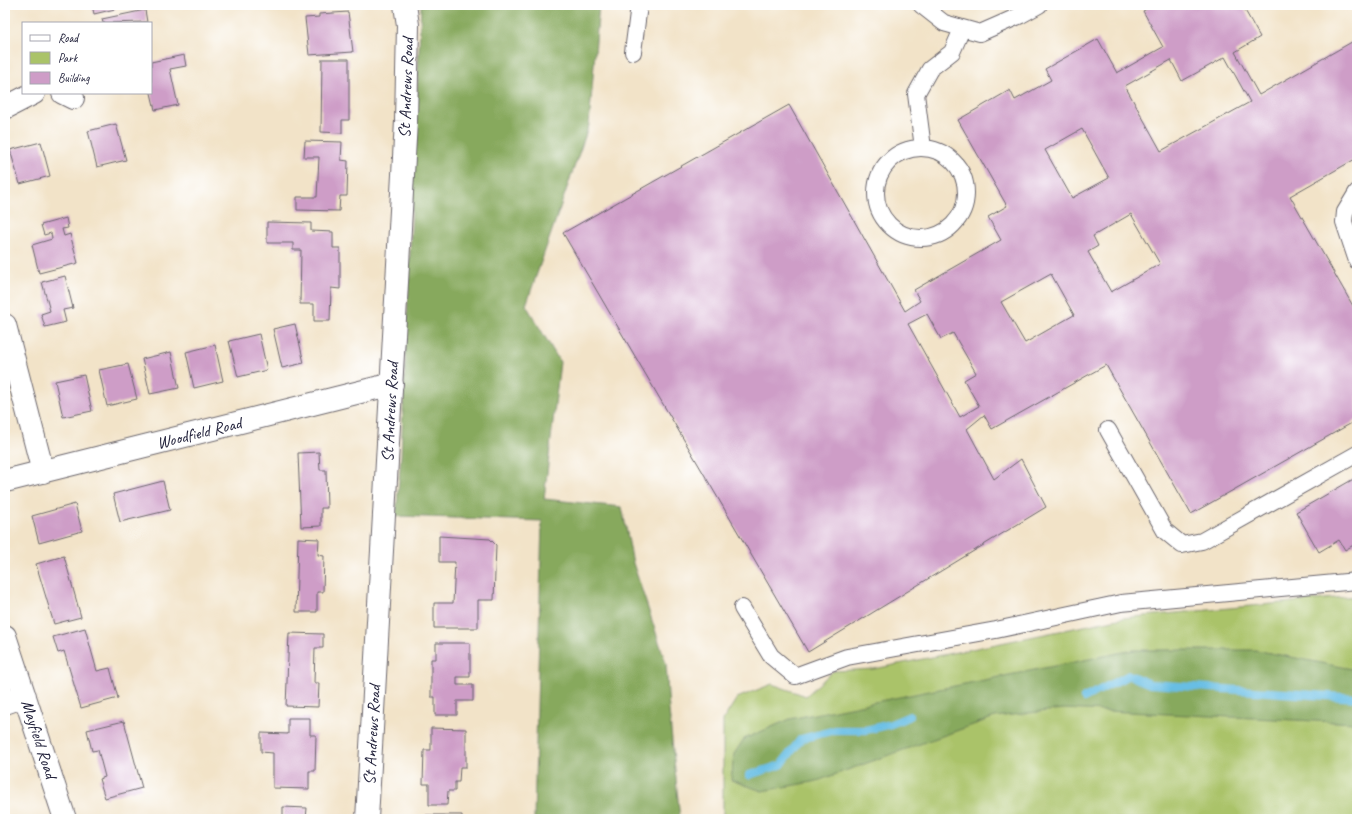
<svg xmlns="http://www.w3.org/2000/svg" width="1362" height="824" viewBox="0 0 1362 824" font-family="Caveat,sans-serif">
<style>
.green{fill:#aac369;stroke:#667252}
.forest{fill:#87a95d;stroke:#54664c}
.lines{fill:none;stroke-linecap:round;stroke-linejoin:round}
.stream{stroke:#67bee4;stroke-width:8}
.building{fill:#ce9dc7;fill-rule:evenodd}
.service-casing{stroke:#6b666c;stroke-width:18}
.minor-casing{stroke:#6b666c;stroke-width:24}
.service{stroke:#fff;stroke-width:16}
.minor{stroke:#fff;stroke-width:22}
.labels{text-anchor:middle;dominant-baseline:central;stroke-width:3;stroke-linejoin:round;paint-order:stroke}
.street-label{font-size:17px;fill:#22223b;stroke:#fff}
</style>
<rect width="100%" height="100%" fill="#fff"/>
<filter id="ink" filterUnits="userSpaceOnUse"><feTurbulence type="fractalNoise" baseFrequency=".025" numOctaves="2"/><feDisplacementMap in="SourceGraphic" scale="8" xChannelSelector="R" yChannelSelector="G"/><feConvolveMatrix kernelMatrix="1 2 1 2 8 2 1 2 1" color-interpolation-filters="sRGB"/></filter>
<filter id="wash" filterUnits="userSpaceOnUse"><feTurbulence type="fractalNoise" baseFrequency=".012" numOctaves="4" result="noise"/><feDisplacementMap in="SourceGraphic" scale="16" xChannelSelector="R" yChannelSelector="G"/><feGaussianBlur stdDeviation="0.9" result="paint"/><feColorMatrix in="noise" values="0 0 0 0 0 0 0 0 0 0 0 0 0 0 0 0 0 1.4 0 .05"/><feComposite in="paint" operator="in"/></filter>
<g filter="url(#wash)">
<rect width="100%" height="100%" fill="#f2e3c8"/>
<path class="green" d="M 1357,596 L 1357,819 L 723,819 L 723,720 L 737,698 L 772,684 L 806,696 L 833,671 L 874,669 L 1123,618 Z"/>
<path class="forest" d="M 421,5 L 599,5 L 589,125 L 526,305 L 560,362 L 544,499 L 622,507 L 633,563 L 666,663 L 669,710 L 680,819 L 534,819 L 542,521 L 396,516 L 401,456 Z
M 1134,650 L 1255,650 L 1357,670 L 1357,723 L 1064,709 L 995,717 L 817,781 L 762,791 L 731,780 L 734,754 L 744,739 L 790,719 Z"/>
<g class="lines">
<path class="stream" d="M 1084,698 L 1129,675 L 1150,684 L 1357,698
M 749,775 L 781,765 L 801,739 L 835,730 L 866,730 L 891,724 L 910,716"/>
</g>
<g id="blocks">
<path class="building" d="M 92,5 L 114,5 L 115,9 L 94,14 Z
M 1153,5 L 1242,5 L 1260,37 L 1235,52 L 1259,95 L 1357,39 L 1357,158 L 1290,196 L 1357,313 L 1357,420 L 1191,514 L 1106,365 L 992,429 L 984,415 L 967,429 L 994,479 L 1021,459 L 1046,507 L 808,652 L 563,233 L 789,105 L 905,311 L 920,301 L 914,290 L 1001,240 L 988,217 L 1007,206 L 958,120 L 1010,90 L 1015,100 L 1051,80 L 1045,69 L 1098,39 L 1117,73 L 1163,47 L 1143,11 ZM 1225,57 L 1250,102 L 1161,151 L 1125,86 L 1171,60 L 1182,81 ZM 1082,129 L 1109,178 L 1072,198 L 1045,150 ZM 1131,214 L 1160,264 L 1111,292 L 1088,252 L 1098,246 L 1093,236 ZM 1051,274 L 1074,315 L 1025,343 L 1001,302 ZM 927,314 L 941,339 L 953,333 L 976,373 L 964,380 L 979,406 L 960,417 L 908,324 Z
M 145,10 L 147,22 L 103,23 L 102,19 Z
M 348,12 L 353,52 L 309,55 L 305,18 L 319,17 L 319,14 Z
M 184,55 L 186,66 L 170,69 L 178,105 L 155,110 L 151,93 L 151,62 Z
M 322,59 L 349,59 L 349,120 L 342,120 L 342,133 L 321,132 Z
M 116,124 L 126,160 L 97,167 L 88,131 Z
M 305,141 L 342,142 L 341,160 L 348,161 L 347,196 L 340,196 L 339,211 L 297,210 L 297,197 L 317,197 L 319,157 L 304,157 Z
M 41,142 L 50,176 L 20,184 L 10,150 Z
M 66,218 L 68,228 L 62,229 L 64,236 L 70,234 L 78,263 L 39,273 L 32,245 L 52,239 L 51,233 L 44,235 L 41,225 Z
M 267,222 L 311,223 L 311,231 L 333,232 L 333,248 L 340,248 L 340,289 L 331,288 L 330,321 L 314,321 L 314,304 L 300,304 L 301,250 L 293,250 L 293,243 L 267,243 Z
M 65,276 L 73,308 L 63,310 L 66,322 L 45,327 L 41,314 L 50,311 L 42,282 Z
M 295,324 L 304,363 L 282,368 L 273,329 Z
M 259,334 L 267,370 L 238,377 L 229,341 Z
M 215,345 L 223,381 L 194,388 L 186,352 Z
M 171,352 L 179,388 L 150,394 L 142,359 Z
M 128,364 L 137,399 L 107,406 L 99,370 Z
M 84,375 L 92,411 L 63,417 L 55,381 Z
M 319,452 L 320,470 L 326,470 L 327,508 L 321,508 L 321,526 L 301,527 L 298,453 Z
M 1357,477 L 1357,543 L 1345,550 L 1339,540 L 1319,552 L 1296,512 Z
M 163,481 L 170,510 L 120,522 L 113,494 Z
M 75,504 L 82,531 L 39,543 L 32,516 Z
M 439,536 L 490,539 L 496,545 L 494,600 L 478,600 L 478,628 L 434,628 L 434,603 L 453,603 L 455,562 L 439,562 Z
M 298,538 L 319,539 L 318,555 L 324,556 L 323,592 L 317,592 L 317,612 L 296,612 Z
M 64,556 L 81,617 L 54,624 L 36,564 Z
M 85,628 L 97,671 L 110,668 L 118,698 L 81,708 L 64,651 L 58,653 L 53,637 Z
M 289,633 L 323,634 L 323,648 L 315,648 L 314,683 L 319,683 L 318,707 L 286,706 Z
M 436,643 L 470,643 L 470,677 L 457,677 L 457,685 L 473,685 L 473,701 L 457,701 L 457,715 L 435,715 L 435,697 L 431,697 L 431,659 L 436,659 Z
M 288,718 L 310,718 L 310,735 L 316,735 L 315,771 L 309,771 L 309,789 L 273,788 L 273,753 L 261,752 L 261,733 L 288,734 Z
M 124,721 L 142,788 L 105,798 L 99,779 L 105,777 L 98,750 L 92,751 L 87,730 Z
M 431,728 L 466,729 L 466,767 L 460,767 L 459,782 L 455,782 L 455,791 L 448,791 L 447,805 L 429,805 L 429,784 L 423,784 L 424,750 L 431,750 Z
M 283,807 L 307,808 L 306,819 L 283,819 Z
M 426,815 L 462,815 L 462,819 L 426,819 Z"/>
</g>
</g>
<g filter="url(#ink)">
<use href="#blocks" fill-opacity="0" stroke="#6b666c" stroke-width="1"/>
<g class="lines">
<g class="service-casing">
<path id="service" d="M 921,5 L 944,23 L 980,33 L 1021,15 L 1039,5
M 633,52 L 639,5
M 923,148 L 916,94 L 930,69 L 952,52 L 962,29
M876 193a45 45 0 1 1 90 0a45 45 0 1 1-90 0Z
M 1357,192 L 1345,212 L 1344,222 L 1357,261
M 1108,430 L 1165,531 L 1182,545 L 1202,541 L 1357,454
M 742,608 L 771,656 L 795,676 L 847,657 L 996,630 L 1121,603 L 1357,581"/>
</g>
<g class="minor-casing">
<path id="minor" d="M 63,93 L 73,98
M 5,108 L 34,93
M 5,325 L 43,472
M 5,481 L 392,384
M 5,636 L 65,819
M 5,703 L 25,696
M 367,819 L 406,121 L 408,25 L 405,5"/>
</g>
<use href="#service" class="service"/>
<use href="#minor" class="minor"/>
</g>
</g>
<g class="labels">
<g class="street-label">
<text transform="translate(406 88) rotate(-88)">St Andrews Road</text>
<text transform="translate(390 412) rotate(-87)">St Andrews Road</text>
<text transform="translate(199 433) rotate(-14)">Woodfield Road</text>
<text transform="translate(372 735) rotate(-87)">St Andrews Road</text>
<text transform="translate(39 739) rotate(72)">Mayfield Road</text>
</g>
</g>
<rect width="1362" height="824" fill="none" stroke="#fff" stroke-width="20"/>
<rect x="22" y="22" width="130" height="72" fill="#ffffff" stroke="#a7a7b1"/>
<rect x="30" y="35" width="20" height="6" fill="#ffffff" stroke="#a7a7b1"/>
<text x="58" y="42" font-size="12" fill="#22223b">Road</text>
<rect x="30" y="52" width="20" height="12" fill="#aac369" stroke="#a7a7b1"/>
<text x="58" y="62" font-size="12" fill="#22223b">Park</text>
<rect x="30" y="72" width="20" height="12" fill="#ce9dc7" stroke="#a7a7b1"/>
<text x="58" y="82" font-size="12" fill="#22223b">Building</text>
</svg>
